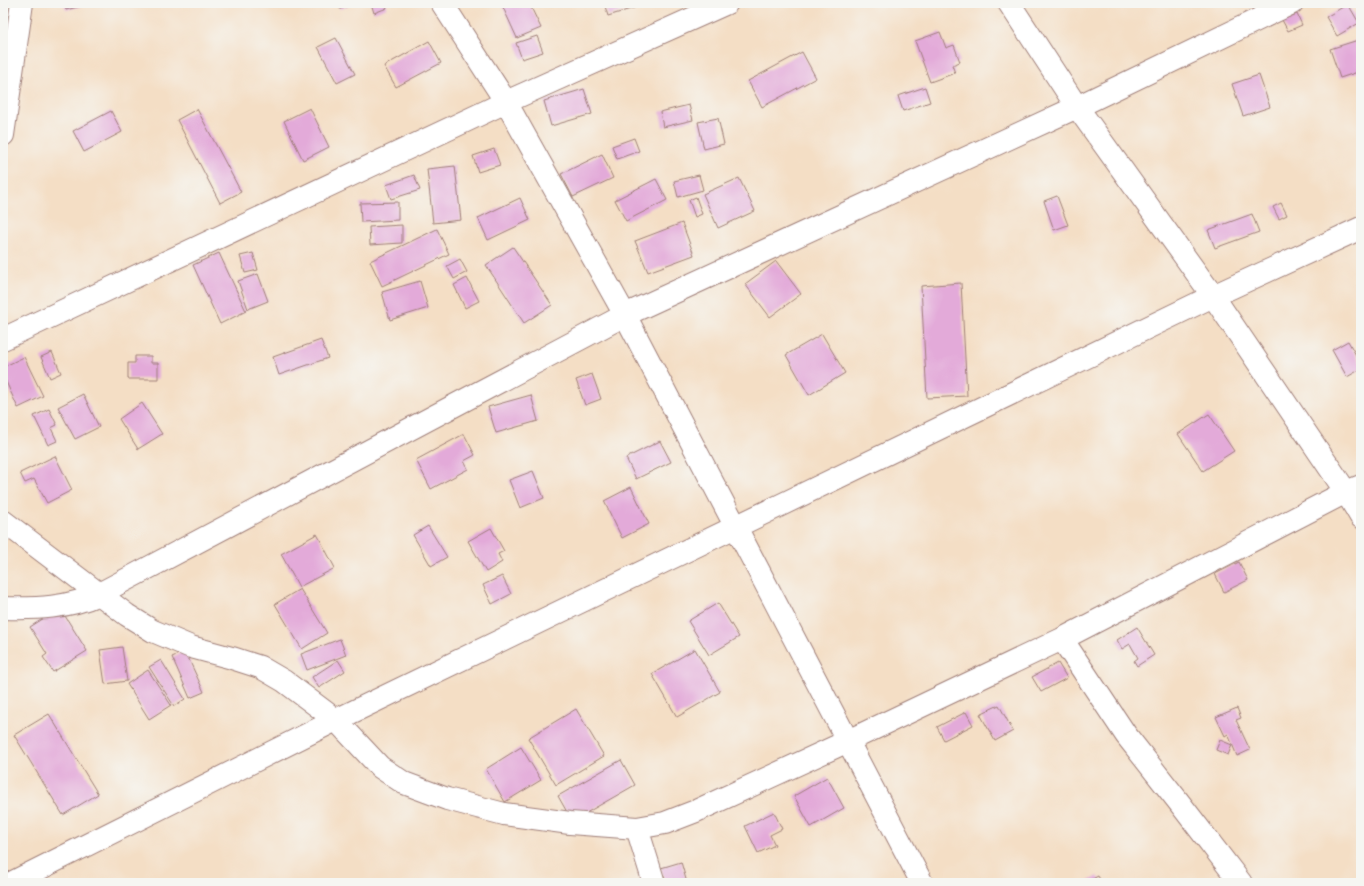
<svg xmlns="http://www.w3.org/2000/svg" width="1364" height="886" viewBox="0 0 1364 886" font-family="Kalam,sans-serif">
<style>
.building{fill:#e3aad9}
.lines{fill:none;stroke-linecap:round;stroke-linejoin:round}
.minor-casing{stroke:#9f7e78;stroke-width:24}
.minor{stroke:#fff;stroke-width:22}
</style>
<rect width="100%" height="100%" fill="#f6f6f2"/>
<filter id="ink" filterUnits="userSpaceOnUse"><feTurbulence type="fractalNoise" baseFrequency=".025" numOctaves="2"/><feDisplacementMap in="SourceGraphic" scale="8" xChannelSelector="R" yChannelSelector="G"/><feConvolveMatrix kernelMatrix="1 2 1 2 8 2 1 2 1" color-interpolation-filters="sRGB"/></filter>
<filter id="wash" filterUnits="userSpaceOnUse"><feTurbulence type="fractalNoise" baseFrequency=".012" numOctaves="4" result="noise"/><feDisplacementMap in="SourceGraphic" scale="16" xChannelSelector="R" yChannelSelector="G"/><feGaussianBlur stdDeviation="0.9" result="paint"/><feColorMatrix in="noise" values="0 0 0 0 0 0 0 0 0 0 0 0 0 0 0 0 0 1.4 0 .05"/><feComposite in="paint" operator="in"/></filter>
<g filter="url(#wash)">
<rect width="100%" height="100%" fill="#f4dec5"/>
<g id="blocks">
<path class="building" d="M 64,3 L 85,3 L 85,5 L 66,10 Z
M 338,3 L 356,3 L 340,9 Z
M 371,3 L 385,3 L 387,8 L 374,13 Z
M 501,3 L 529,3 L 541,28 L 517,38 Z
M 604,3 L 636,3 L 637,7 L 608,16 Z
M 1348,4 L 1359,23 L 1337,36 L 1326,17 Z
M 1297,14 L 1302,25 L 1288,31 L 1282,20 Z
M 940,32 L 946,48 L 954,45 L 960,62 L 952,65 L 955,73 L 930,82 L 915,41 Z
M 537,36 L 543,52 L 522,59 L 516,43 Z
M 336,38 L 355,74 L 337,83 L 318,47 Z
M 1358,40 L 1361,47 L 1361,71 L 1340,78 L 1330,49 Z
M 429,41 L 441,63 L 396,87 L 384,66 Z
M 802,52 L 816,78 L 762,107 L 748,81 Z
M 1259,75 L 1270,107 L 1243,116 L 1232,84 Z
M 925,87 L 930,102 L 903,111 L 898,96 Z
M 584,89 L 592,114 L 551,126 L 544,101 Z
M 689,105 L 693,120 L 663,127 L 660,112 Z
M 310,108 L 329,147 L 303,160 L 284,121 Z
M 197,109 L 241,192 L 220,203 L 177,120 Z
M 111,111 L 122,132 L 84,152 L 73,131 Z
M 718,118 L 724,144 L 704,149 L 698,122 Z
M 634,138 L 639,151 L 617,159 L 612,146 Z
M 494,149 L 500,165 L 478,172 L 473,156 Z
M 602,154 L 613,178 L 573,197 L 561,174 Z
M 455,166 L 461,220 L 433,223 L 427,169 Z
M 414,175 L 420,190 L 391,199 L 386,185 Z
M 699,175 L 703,190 L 678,197 L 674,181 Z
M 739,178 L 755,211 L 718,228 L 703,194 Z
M 656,179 L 667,200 L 626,221 L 615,200 Z
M 1057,196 L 1068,225 L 1054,230 L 1044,201 Z
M 696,197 L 702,214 L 695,217 L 689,200 Z
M 520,198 L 530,220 L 488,240 L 478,218 Z
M 398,202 L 398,220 L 361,222 L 360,203 Z
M 1281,203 L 1287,215 L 1279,219 L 1273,207 Z
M 1252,214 L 1259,232 L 1215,248 L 1208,230 Z
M 682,223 L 694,255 L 648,272 L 635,241 Z
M 402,225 L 402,243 L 370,245 L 369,227 Z
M 437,229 L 449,254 L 382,286 L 370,261 Z
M 513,247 L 552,305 L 524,323 L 486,265 Z
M 219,253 L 246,311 L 220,324 L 193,265 Z
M 253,253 L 258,270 L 245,273 L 240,256 Z
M 460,259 L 467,272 L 454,279 L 447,266 Z
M 776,261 L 801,294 L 770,317 L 745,284 Z
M 258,274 L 268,301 L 248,309 L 238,281 Z
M 467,278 L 479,301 L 465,308 L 454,285 Z
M 420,281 L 428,308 L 390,320 L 382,292 Z
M 961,283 L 967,396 L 927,398 L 921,286 Z
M 822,334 L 845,373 L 809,395 L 786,355 Z
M 321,340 L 328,358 L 279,375 L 273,357 Z
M 1348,341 L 1361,364 L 1361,369 L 1347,377 L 1332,350 Z
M 52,352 L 61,373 L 50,378 L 41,357 Z
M 135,356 L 151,356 L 151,363 L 158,363 L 158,379 L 128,379 L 128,363 L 135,363 Z
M 24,357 L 43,396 L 18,408 L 3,375 L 3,367 Z
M 592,374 L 601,399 L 585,405 L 576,380 Z
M 83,394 L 99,427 L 75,439 L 58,407 Z
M 531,395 L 538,421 L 496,433 L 488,407 Z
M 142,403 L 162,434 L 138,449 L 119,419 Z
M 49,409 L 57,425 L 51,428 L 57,441 L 48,445 L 34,416 Z
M 1209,414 L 1234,451 L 1203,471 L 1178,434 Z
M 464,434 L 475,455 L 464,461 L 468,469 L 431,489 L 416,460 Z
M 660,441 L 671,462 L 636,479 L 626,458 Z
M 55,456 L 72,490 L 47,503 L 34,479 L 25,483 L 20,473 Z
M 533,471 L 544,498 L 520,508 L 509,480 Z
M 631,487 L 649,524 L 622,538 L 604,501 Z
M 428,526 L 447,557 L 431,566 L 413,535 Z
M 491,528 L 504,551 L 498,554 L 502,562 L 486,572 L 468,541 Z
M 317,534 L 335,568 L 299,587 L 281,554 Z
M 1239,562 L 1248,580 L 1224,592 L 1215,574 Z
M 502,576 L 511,594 L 492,604 L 483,585 Z
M 300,589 L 327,633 L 302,649 L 275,604 Z
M 718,603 L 739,637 L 709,655 L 688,621 Z
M 60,608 L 87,651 L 53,672 L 43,657 L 47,654 L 30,627 Z
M 1137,627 L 1154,655 L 1137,666 L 1134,661 L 1138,658 L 1130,644 L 1122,649 L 1117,640 Z
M 340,639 L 346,655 L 307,670 L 301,654 Z
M 122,647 L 127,681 L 105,684 L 100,650 Z
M 695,649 L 720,692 L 677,717 L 652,674 Z
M 185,651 L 204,692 L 190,698 L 172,657 Z
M 161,660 L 185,699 L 174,706 L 149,667 Z
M 338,660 L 345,671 L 319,688 L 312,677 Z
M 1058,663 L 1067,678 L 1041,692 L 1032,677 Z
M 148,670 L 171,705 L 149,719 L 127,684 Z
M 999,705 L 1013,731 L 995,741 L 980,714 Z
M 1237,708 L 1241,718 L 1236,720 L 1250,750 L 1237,756 L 1228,734 L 1225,736 L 1216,717 Z
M 576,709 L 604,756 L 556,785 L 528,738 Z
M 966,712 L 973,725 L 944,740 L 937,727 Z
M 49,714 L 98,794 L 63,815 L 14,735 Z
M 1220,740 L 1232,745 L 1228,755 L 1216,750 Z
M 521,747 L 541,780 L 505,802 L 486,769 Z
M 621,760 L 635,785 L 572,821 L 558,796 Z
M 827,777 L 844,808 L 811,827 L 794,796 Z
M 774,812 L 782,829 L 770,835 L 775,845 L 758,853 L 745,826 Z
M 681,862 L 687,883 L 665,883 L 661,868 Z
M 1098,876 L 1102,883 L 1085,883 Z"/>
</g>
</g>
<g filter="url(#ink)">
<use href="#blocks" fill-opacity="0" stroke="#9f7e78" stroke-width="1"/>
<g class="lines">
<g class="minor-casing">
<path id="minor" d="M 442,3 L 506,102 L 625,315 L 922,883
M 1009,3 L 1077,107 L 1213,296 L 1346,492 L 1361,517
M 3,135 L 22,3
M 3,339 L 506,102 L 727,3
M 3,521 L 127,615 L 153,631 L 191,647 L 232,658 L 260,667 L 284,681 L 336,720 L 380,767 L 404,783 L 447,799 L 504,814 L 570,823 L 637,828 L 665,823 L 696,811 L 848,741 L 1062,639 L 1346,492 L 1361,486
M 3,608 C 36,609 68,608 99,594 L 625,315 L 1077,107 L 1292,3
M 1062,639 L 1126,735 L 1178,801 L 1241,883
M 637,828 L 654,883
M 11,883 L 336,720 L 1213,296 L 1361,228"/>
</g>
<use href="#minor" class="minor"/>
</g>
</g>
<rect width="1364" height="886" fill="none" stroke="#f6f6f2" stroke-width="16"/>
</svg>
